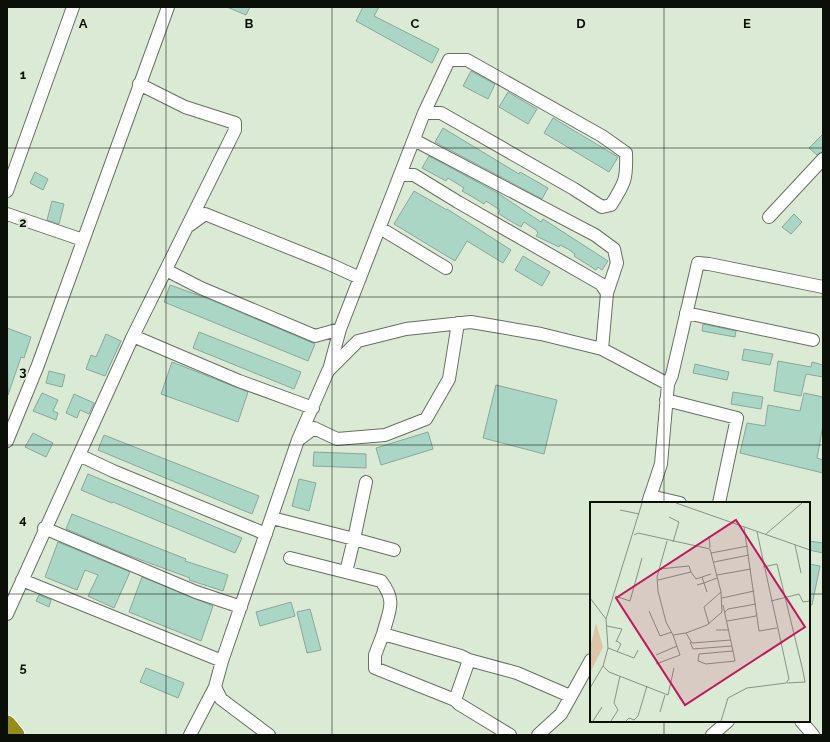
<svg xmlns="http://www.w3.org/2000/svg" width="830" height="742" viewBox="0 0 830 742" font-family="Raleway,sans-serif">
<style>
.building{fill:#a9d6c5;stroke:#8da69c}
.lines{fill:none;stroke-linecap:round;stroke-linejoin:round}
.minor-casing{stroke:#657260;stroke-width:14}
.highway-casing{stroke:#fff;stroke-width:19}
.minor{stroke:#fff;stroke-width:12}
.highway{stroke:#948c1b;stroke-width:17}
.grid{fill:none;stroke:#0a0f08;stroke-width:1;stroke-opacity:0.55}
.inset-road{fill:none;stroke:#879283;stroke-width:1}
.view{fill:#c2185b;fill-opacity:0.15;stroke:#c2185b;stroke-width:2}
.inset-edge{fill:none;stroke:#0a0f08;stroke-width:2}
.grid-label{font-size:13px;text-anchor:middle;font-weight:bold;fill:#0a0f08;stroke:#dbead5;stroke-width:4;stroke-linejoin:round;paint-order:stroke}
</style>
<rect width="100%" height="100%" fill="#dbead5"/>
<path class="building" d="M 227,7 L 250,7 L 246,15 Z
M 363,7 L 379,7 L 374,16 L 439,49 L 432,63 L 356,21 Z
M 471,71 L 495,84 L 488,99 L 463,86 Z
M 508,92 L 537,109 L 528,124 L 499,107 Z
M 553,118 L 618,157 L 609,172 L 544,133 Z
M 443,128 L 519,174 L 520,172 L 548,188 L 542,199 L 435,142 Z
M 823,134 L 823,152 L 817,155 L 809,148 Z
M 429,156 L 496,192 L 541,222 L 543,219 L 608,261 L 602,270 L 598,267 L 596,270 L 574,256 L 575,254 L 568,249 L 560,245 L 559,247 L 536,236 L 538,233 L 536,230 L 524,222 L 521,227 L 507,219 L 498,213 L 500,210 L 486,201 L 484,204 L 471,196 L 462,191 L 464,188 L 461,186 L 448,178 L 446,181 L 422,168 Z
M 35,172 L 48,179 L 43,190 L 30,183 Z
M 414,191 L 447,210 L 447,209 L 511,250 L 503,263 L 467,241 L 455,261 L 394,224 Z
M 52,201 L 64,204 L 59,224 L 47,220 Z
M 794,214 L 802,222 L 791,234 L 782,227 Z
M 523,256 L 550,272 L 542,286 L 515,270 Z
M 170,285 L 209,299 L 315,344 L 308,361 L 164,302 Z
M 703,324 L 736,331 L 735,337 L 702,331 Z
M 7,328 L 31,337 L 24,358 L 21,357 L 8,395 Z
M 199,332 L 301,372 L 294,389 L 193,348 Z
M 106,334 L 121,341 L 105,376 L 86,369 L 91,355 L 96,357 Z
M 744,349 L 773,354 L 770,365 L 742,360 Z
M 778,361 L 811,367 L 812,362 L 823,365 L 823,377 L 806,374 L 801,396 L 774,391 Z
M 172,362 L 248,392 L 238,422 L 161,394 Z
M 695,364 L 729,372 L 727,380 L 693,373 Z
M 49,371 L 65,375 L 62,387 L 46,383 Z
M 496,385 L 557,400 L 544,454 L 483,438 Z
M 733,392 L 763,397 L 761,409 L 731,404 Z
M 42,393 L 58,400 L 53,411 L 58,413 L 56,420 L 33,411 Z
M 804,393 L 823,397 L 823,425 L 817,458 L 823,460 L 823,473 L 740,453 L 747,423 L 765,426 L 768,405 L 800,411 Z
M 74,394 L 94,403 L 89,414 L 80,410 L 77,418 L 66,413 Z
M 428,432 L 433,449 L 381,465 L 376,448 Z
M 33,433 L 53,443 L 46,457 L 25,447 Z
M 104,435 L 259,496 L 252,514 L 98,450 Z
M 314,452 L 366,454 L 366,468 L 313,466 Z
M 88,474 L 242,538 L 235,553 L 113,502 L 112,503 L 81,490 Z
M 299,479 L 316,483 L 309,511 L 292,506 Z
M 72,514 L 186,559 L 185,561 L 228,575 L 223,591 L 189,580 L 190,578 L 125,554 L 66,529 Z
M 809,541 L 823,543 L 823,553 L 809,550 Z
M 58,542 L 130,572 L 114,608 L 88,596 L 98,575 L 85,570 L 77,590 L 45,577 Z
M 809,564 L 820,566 L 812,605 L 809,605 Z
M 142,577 L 213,606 L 201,641 L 129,612 Z
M 39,595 L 51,600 L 49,607 L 36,601 Z
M 291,602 L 295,616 L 260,626 L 256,612 Z
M 310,609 L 321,650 L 307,653 L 297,612 Z
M 146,668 L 184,683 L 178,698 L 140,682 Z"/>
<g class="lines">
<g class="minor-casing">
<path id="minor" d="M 414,140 L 595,235 L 614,249 L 617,263 L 607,293
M 401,175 L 414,175 L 458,202 L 601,284 L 607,293 L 602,349
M 7,191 L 73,7
M 7,214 L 83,240
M 769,217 L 823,159
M 190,225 L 205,214 L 327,263 L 360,278
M 380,228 L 446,268
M 166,270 L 201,288 L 315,336 L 340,329
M 686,313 L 813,340
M 133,336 L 239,381 L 313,408
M 329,370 L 340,329 L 424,113 L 449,60 L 467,60 L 602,136 L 626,153 C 627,179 625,183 611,205 L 602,207 L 574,189 L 441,113 L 424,113
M 668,384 L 672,375 L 698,263 L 709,264 L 823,287
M 666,400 L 737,418 L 719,503
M 301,438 L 314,428 L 337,439 L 385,435 L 426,419 L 449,379 L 458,323
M 7,441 L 38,365 L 168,7
M 79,455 L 113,471 L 266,534
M 650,496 L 680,503
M 272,518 L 354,539 L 366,482
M 44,528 L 196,592 L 241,607
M 290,558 L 381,581 C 397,602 389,610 383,634
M 346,572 L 354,539 L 394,550
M 22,580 L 222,661
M 7,614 L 133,336 L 235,130 L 235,123 L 185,107 L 139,84
M 455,700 L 469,660
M 801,721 L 813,735
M 190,735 L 215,687
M 269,735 L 221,699 L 215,687 L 222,661 L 298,440 L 328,371 L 358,341 L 406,329 L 471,322 L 541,334 L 602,349 L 668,384 L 661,464 L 648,503
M 510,735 L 459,704 L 455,700 L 375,668 L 375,655 L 383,634 L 461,656 L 469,660 L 517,673 L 570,696
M 538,735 L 561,714 L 591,660
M 712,735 L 728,721"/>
</g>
<g class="highway-casing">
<path id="highway" d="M 7,724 L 16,735"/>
</g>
<use href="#minor" class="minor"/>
<use href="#highway" class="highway"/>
</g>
<path class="grid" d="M 166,7 L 166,735M 332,7 L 332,735M 498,7 L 498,735M 664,7 L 664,503M 7,148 L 823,148M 7,297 L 823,297M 7,445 L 823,445M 7,594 L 591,594M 809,594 L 823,594M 664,721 L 664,735"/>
<g transform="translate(590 502)">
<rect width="220" height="220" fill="#dbead5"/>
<path d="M 6,121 L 13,145 L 0,171 L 0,146 Z" fill="#dec5a7"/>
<path class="inset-road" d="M 86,1 L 220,48M 30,8 L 49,12M 79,15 L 89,20 L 83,40M 154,25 L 169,129 L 187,126M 176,32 L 212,1M 44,33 L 48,31 L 120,47 L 131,90 L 132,110 L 117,123 L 96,131 L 83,133 L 76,120 L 68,89 L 67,75 L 77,39M 119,34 L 120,46M 205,43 L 211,71M 121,51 L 158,44M 124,60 L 159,53M 173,65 L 187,62 L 213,169 L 215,180 L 197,181M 101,70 L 106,77 L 121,72M 127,73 L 161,67M 68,78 L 101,70 L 99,64 L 69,67M 107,83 L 114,81 L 112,75M 117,90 L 114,81 L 127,76M 25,94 L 40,99 L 52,56M 0,96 L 16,117M 132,96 L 164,89M 181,99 L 209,92 L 213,100 L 220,99M 133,103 L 143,149 L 145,159 L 116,162 L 108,159 L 109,152 L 143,149M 59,109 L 70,134 L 82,130M 135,110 L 138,107 L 166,102M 137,119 L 166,114 L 167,111M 119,122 L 114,105 L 131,90M 17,124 L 32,127 L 26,140M 126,128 L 139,128M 96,131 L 102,141 L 141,138M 27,139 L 31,142 L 27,150M 100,140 L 103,147 L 142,144M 18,146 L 44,156 L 48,148M 66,153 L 87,144M 66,162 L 90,153 L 83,133M 13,164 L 19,170 L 78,193 L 84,166M 0,186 L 13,164 L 18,146 L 16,117 L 52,1M 70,210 L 75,193M 3,219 L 12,205M 21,219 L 28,208 L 24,201 L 30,174M 36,219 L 39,216 L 44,218 L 48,214 L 57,184M 131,219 L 138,196 L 157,186 L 196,181 L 199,177 L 167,30"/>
<path class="view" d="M 146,18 L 215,125 L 95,203 L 26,96 Z"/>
<rect width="220" height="220" class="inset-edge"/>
</g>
<g class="grid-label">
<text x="83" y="28">A</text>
<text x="249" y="28">B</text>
<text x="415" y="28">C</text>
<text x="581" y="28">D</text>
<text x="747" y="28">E</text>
<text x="23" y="79">1</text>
<text x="23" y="227">2</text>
<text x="23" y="376">3</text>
<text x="23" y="524">4</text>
<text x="23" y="672">5</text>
</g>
<rect width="830" height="742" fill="none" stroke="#0a0f08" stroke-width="16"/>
</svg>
